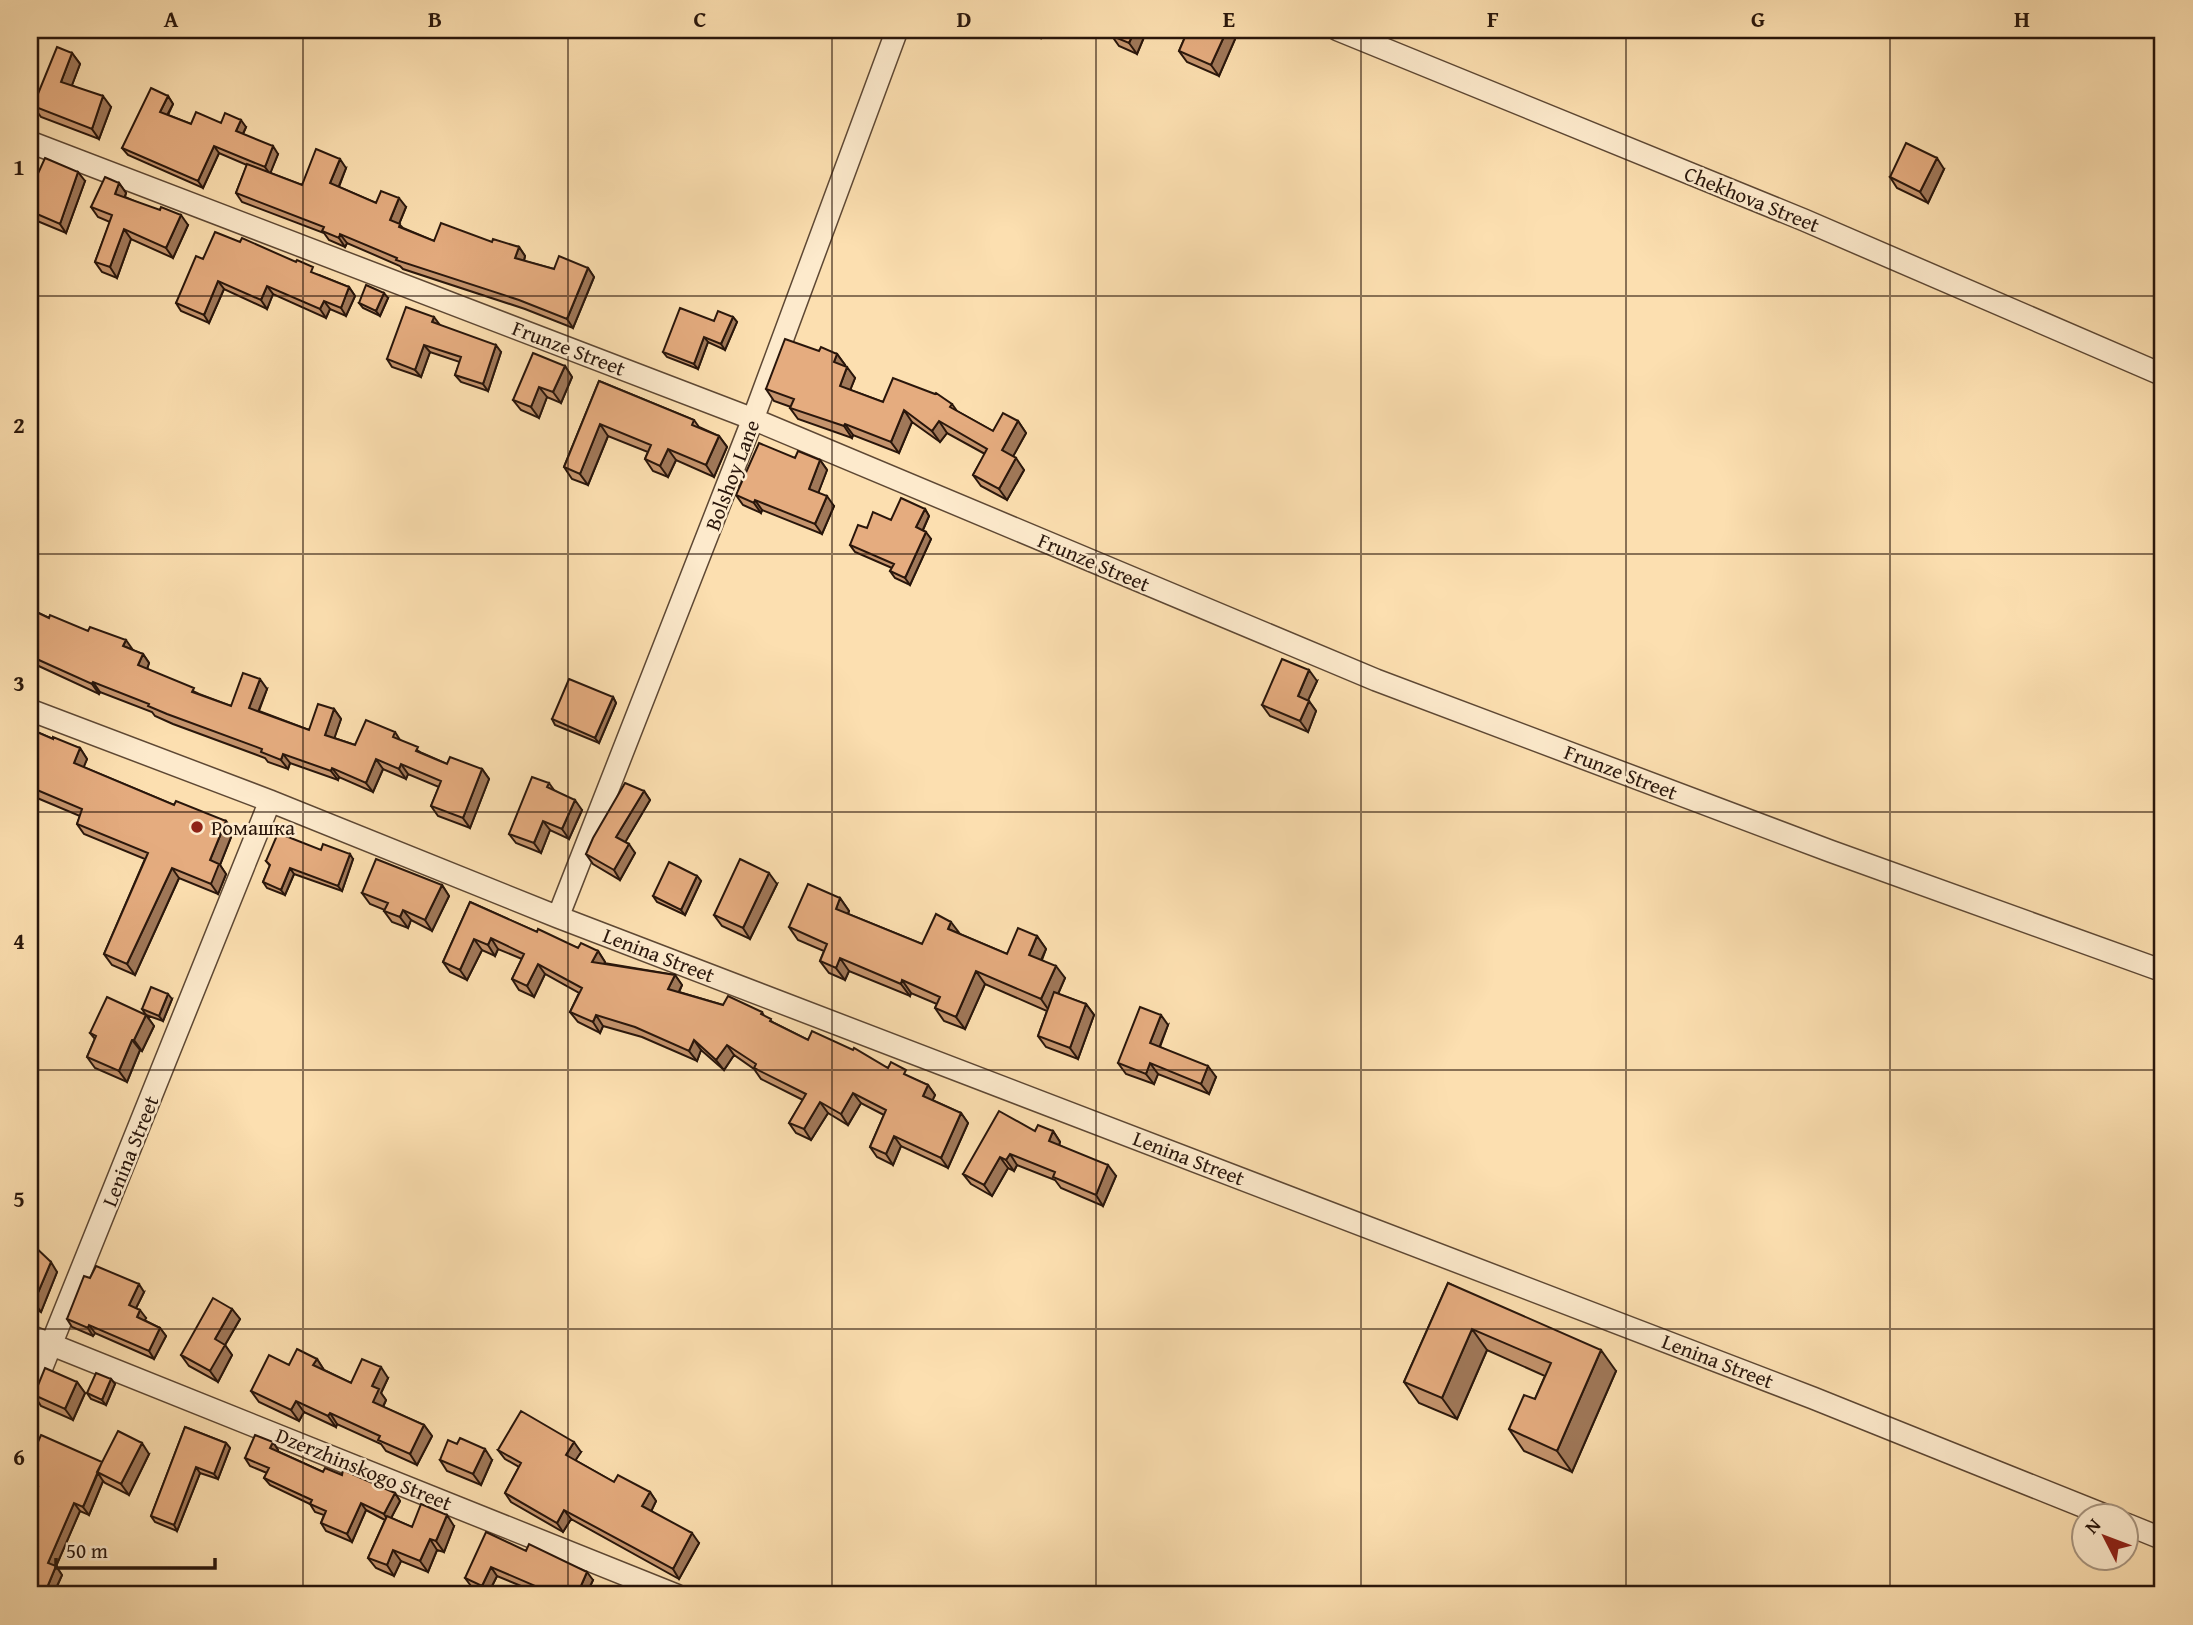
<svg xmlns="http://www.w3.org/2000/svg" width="2193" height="1625" viewBox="0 0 2193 1625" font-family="'Gentium Book Plus',serif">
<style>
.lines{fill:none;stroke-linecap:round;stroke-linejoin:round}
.street-casing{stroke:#5e4834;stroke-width:24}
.street{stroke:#fdeacc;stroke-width:21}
.wall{fill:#c5946d;stroke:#29160b;stroke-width:2}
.shaded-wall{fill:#a07859;stroke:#29160b;stroke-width:2}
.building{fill:#e5ac7f;stroke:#29160b;stroke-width:2}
.grid{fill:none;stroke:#29160b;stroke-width:2;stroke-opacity:0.55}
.poi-dot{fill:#8f2418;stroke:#fdeacc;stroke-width:2.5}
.labels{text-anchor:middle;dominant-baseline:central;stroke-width:5;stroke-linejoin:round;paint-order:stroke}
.street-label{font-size:21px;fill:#29160b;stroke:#fdeacc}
.poi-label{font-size:21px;fill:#29160b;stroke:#fdeacc;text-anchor:start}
.neatline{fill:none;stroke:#29160b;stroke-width:2.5}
.grid-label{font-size:23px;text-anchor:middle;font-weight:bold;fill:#29160b}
</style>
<rect width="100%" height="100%" fill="#fcdfb0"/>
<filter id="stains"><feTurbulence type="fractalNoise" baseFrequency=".00286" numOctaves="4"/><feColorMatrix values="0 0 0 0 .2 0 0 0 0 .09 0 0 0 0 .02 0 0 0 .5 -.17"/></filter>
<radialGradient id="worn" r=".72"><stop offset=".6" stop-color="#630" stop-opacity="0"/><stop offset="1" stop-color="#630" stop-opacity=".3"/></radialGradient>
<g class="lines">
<g class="street-casing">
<path id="street" d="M 1338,30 L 1804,220 L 2163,375
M 30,142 L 753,419 L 1376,680 L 1830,851 L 2163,971
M 30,710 L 270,801 L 558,917 L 1813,1398 L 2107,1516
M 558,917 L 753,419 L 897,30
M 30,1336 L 676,1595
M 30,1397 L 270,801
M 2126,1524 L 2163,1539"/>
</g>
<use href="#street" class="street"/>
</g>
<path class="wall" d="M 1025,30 L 1045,30 L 1041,38 Z
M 1114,30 L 1147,30 L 1137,54 L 1119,46 L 1112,36 Z
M 1188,30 L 1239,30 L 1219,76 L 1187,62 L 1179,51 Z
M 72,53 L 80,64 L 72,85 L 111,107 L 99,139 L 41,117 L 33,106 Z
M 168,96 L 173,104 L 168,115 L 191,124 L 221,123 L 246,127 L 243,134 L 278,154 L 270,173 L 302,185 L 346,168 L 339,187 L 376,203 L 406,207 L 399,224 L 403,228 L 434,241 L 492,242 L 519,247 L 525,256 L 524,261 L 554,269 L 588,268 L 594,277 L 573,328 L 525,309 L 403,269 L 400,266 L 347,243 L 345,247 L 329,240 L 324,233 L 242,202 L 236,193 L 247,165 L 219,153 L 203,188 L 128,155 L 122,148 Z
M 1944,169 L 1928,203 L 1897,188 L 1890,177 Z
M 30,175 L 36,178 L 85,181 L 66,233 L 30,218 Z
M 119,183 L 126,193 L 125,197 L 188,225 L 173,258 L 131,239 L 117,278 L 102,272 L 95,262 L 110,222 L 98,217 L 91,207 Z
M 203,259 L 319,275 L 349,287 L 355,296 L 346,316 L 330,309 L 326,318 L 273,294 L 267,309 L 224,289 L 209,323 L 181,311 L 176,303 Z
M 388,298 L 380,316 L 363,308 L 359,303 Z
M 733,317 L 737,322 L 725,350 L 708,342 L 698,369 L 667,357 L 663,352 L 714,321 Z
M 439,325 L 501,352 L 488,391 L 461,382 L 455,375 L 460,362 L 430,352 L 421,377 L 392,367 L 387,359 Z
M 819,351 L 837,354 L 845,365 L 844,366 L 855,378 L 850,390 L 883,402 L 952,404 L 957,411 L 993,431 L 1018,421 L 1026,433 L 1013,456 L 1024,470 L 1007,500 L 981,486 L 973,475 L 985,454 L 947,433 L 940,442 L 912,422 L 899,453 L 853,435 L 852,438 L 798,419 L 790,408 L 791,407 L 774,401 L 766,389 Z
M 565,366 L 572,377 L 561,403 L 547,397 L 539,418 L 521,410 L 513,400 Z
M 599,381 L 694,420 L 699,427 L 719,436 L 727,447 L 714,477 L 676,460 L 668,477 L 653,471 L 645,459 L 648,452 L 608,436 L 588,485 L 572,479 L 564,467 Z
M 795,458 L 820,460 L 827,470 L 818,493 L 834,506 L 822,534 L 762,510 L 761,513 L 743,505 L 736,495 Z
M 925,509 L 929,516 L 923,530 L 931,539 L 910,585 L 895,578 L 890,571 L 892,568 L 855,552 L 850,545 L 867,528 Z
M 30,609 L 49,618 L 143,654 L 149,663 L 147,669 L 199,694 L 231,706 L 267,689 L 259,711 L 309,730 L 334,709 L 341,719 L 334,738 L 355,745 L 395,732 L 400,740 L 422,753 L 447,764 L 482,769 L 489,779 L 470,828 L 438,816 L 431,806 L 439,787 L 408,774 L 406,779 L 383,769 L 373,792 L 339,777 L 338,780 L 290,763 L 288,769 L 268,762 L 265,758 L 173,724 L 155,716 L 152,712 L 100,692 L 99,694 L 30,662 Z
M 1317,681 L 1308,700 L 1316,711 L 1308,732 L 1270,716 L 1262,705 Z
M 613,697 L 616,703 L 599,743 L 555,725 L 552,719 Z
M 30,729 L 53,739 L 80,748 L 87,759 L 83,767 L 174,805 L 226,821 L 233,832 L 220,865 L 226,874 L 218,894 L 179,878 L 135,975 L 112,965 L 104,954 L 145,859 L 84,834 L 77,824 L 80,816 L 30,795 Z
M 549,783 L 554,790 L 582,810 L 569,839 L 550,830 L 541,853 L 516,843 L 509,834 Z
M 644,791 L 650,800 L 625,842 L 635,853 L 620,880 L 593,864 L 586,854 Z
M 321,850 L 353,859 L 342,891 L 294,874 L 285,895 L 267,888 L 263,882 L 270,866 L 266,861 Z
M 697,876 L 701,881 L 685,915 L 657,902 L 653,896 Z
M 777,884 L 750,939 L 722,926 L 714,915 Z
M 442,885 L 449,896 L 432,931 L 411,920 L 408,928 L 392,922 L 384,911 L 385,910 L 370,904 L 362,893 Z
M 840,898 L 849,911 L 848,914 L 922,944 L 960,934 L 1007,954 L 1037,936 L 1046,949 L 1042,960 L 1065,978 L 1058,994 L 1086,1004 L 1094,1015 L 1078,1059 L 1046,1047 L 1038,1036 L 1047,1011 L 985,984 L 965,1029 L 944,1021 L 935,1008 L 937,1004 L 911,993 L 910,996 L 849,971 L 845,980 L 829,973 L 820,961 L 824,951 L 798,940 L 789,927 Z
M 470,902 L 537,932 L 578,948 L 598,951 L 605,962 L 604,963 L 675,975 L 682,985 L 679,992 L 723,1005 L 762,1012 L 764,1016 L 774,1023 L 808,1040 L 888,1068 L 928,1085 L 935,1095 L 932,1100 L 961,1113 L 968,1123 L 948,1168 L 901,1146 L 893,1165 L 877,1157 L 870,1147 L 884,1115 L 861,1103 L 848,1125 L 828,1113 L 811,1140 L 796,1133 L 789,1123 L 803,1100 L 761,1079 L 754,1069 L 734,1055 L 724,1070 L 701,1050 L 697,1061 L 642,1037 L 603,1026 L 600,1033 L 578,1022 L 570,1012 L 579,993 L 545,974 L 534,997 L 519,990 L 512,979 L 522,959 L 498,949 L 495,956 L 482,950 L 467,980 L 450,972 L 443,962 Z
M 172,999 L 163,1021 L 146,1015 L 142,1009 Z
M 146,1015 L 154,1026 L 142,1051 L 140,1050 L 127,1082 L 95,1068 L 87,1057 L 95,1039 L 90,1033 Z
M 1168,1025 L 1160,1047 L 1216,1077 L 1209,1094 L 1158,1074 L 1154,1084 L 1126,1074 L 1118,1063 Z
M 1035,1131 L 1053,1131 L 1060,1142 L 1059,1145 L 1116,1176 L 1103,1206 L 1061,1188 L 1055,1180 L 1017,1165 L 1014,1171 L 1008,1168 L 992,1196 L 971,1184 L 963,1174 Z
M 30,1242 L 57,1272 L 41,1312 L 30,1307 Z
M 1448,1283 L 1616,1371 L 1572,1472 L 1524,1451 L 1509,1429 L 1535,1399 L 1545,1376 L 1487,1350 L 1457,1419 L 1419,1403 L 1404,1382 Z
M 144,1292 L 136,1308 L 146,1318 L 144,1320 L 160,1328 L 166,1336 L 154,1359 L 95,1333 L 93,1336 L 72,1327 L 67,1319 Z
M 232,1309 L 240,1319 L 225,1345 L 232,1355 L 218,1382 L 189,1366 L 181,1355 Z
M 317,1359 L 324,1370 L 351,1383 L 388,1378 L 381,1393 L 386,1400 L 383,1407 L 424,1425 L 432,1436 L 417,1465 L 386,1451 L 381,1444 L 337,1424 L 336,1427 L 304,1412 L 299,1421 L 259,1402 L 251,1391 L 289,1365 Z
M 111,1379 L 115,1384 L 106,1405 L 91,1399 L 87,1393 Z
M 77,1382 L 85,1393 L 73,1420 L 41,1406 L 34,1395 Z
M 185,1427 L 226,1443 L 230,1448 L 218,1479 L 200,1473 L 177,1531 L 155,1522 L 151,1516 Z
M 273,1442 L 278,1450 L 277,1451 L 323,1472 L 342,1475 L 395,1493 L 400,1501 L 391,1518 L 412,1527 L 454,1526 L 444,1552 L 437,1550 L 428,1572 L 401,1561 L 394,1576 L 376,1568 L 368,1558 L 385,1520 L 366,1510 L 352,1542 L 326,1531 L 321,1523 L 324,1515 L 315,1512 L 310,1504 L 270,1485 L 264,1478 L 267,1473 L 250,1466 L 245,1458 Z
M 498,1450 L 581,1452 L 575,1460 L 614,1482 L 650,1492 L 656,1501 L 651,1511 L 699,1543 L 679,1579 L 571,1519 L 563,1532 L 511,1502 L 505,1493 L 519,1467 L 505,1459 Z
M 149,1454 L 129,1495 L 105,1483 L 103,1481 L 89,1515 L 80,1511 L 56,1566 L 62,1575 L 53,1595 L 36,1492 L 30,1489 L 30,1460 L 102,1462 Z
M 440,1460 L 492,1460 L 481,1485 L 447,1471 Z
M 526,1551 L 593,1580 L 586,1595 L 543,1595 L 497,1576 L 488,1594 L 471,1586 L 465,1578 Z"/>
<path class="shaded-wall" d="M 1036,30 L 1045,30 L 1041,38 Z
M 1135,30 L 1147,30 L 1137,54 L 1129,43 Z
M 1227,30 L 1239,30 L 1219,76 L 1211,65 Z
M 72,53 L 80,64 L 69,93 L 61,82 Z
M 103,96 L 111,107 L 99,139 L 92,129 Z
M 168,96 L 173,104 L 165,119 L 160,112 Z
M 241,120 L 246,127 L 241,138 L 236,131 Z
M 214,146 L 219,153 L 203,188 L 198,181 Z
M 273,146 L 278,154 L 270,174 L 265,167 Z
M 1937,158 L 1944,169 L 1928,203 L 1920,192 Z
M 340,159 L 346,168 L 336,193 L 330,183 Z
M 78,172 L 85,181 L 66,233 L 60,224 Z
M 119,183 L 126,193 L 122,204 L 115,194 Z
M 399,198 L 406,207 L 397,229 L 390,220 Z
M 181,215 L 188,225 L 173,258 L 166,248 Z
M 124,229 L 131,239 L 117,278 L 110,267 Z
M 340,234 L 347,243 L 345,247 L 339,238 Z
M 519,247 L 525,256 L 522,268 L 515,258 Z
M 588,268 L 594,277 L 573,328 L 567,319 Z
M 218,281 L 224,289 L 209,323 L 204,315 Z
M 267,286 L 273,294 L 267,309 L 261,300 Z
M 349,287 L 355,296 L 346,316 L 341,308 Z
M 384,293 L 388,298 L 380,316 L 376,311 Z
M 324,301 L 330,309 L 326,318 L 320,309 Z
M 434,317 L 440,325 L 432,322 Z
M 733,317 L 737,322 L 725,350 L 721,344 Z
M 704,337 L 708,342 L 698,369 L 694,364 Z
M 424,345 L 430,352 L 421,377 L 415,370 Z
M 496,345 L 501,352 L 488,391 L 483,384 Z
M 837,354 L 845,365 L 842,374 L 834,362 Z
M 565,366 L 572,377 L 561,403 L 553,392 Z
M 847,367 L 855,378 L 847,398 L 840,386 Z
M 539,387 L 547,397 L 539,418 L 531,407 Z
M 904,410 L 912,422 L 899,453 L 891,442 Z
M 939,421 L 947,433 L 940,442 L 932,431 Z
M 1018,421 L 1026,433 L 1010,462 L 1002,450 Z
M 600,424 L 608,436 L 588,485 L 580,474 Z
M 845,424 L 853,435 L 852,438 L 844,426 Z
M 719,436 L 727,447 L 714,477 L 706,465 Z
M 668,449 L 676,460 L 668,477 L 660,466 Z
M 1016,458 L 1024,470 L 1007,500 L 999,489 Z
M 820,460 L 827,470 L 816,499 L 809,489 Z
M 827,496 L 834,506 L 822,534 L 815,524 Z
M 755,500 L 762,510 L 761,513 L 754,503 Z
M 925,509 L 929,516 L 921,534 L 916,527 Z
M 926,532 L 931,539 L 910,585 L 905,578 Z
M 126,640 L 133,650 L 123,646 Z
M 143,654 L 149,663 L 145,675 L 138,665 Z
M 1309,670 L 1317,681 L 1305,707 L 1298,696 Z
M 260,679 L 267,689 L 256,717 L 249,708 Z
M 93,682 L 100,692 L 99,694 L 92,684 Z
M 613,697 L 616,703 L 599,743 L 595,738 Z
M 1309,701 L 1316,711 L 1308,732 L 1300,721 Z
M 334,709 L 341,719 L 332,745 L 325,735 Z
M 80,748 L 87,759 L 81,774 L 74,763 Z
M 283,754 L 290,763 L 288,769 L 281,760 Z
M 376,759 L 383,769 L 373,792 L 366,783 Z
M 401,764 L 408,774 L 406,779 L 399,769 Z
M 332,768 L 339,777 L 338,780 L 331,771 Z
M 482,769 L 489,779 L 470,828 L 463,818 Z
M 644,791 L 650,800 L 623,846 L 616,837 Z
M 575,800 L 582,810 L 569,839 L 562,829 Z
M 226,821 L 233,832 L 220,865 L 226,874 L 218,894 L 211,884 L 210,860 Z
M 543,821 L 550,830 L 541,853 L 534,843 Z
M 629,844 L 635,853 L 620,880 L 614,870 Z
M 350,854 L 353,859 L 342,891 L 338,886 Z
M 172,868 L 179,878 L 135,975 L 127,964 Z
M 290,868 L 294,874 L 285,895 L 281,890 Z
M 769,873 L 777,884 L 750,939 L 743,928 Z
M 697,876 L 701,881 L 685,915 L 681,910 Z
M 442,885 L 449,896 L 432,931 L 425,920 Z
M 840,898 L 849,911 L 844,922 L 836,909 Z
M 403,910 L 411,920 L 408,928 L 400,917 Z
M 951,922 L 960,934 L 948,929 Z
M 1037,936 L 1046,949 L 1038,967 L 1029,955 Z
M 491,938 L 498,949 L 495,956 L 488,945 Z
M 474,939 L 482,950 L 467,980 L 460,970 Z
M 598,951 L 605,962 L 599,972 L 592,962 Z
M 840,958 L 849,971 L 845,980 L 836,968 Z
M 538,964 L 545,974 L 534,997 L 527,986 Z
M 1056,966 L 1065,978 L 1050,1012 L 1041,999 Z
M 976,971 L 985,984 L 965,1029 L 956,1017 Z
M 675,975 L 682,985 L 675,1000 L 668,989 Z
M 902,980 L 911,993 L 910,996 L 901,984 Z
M 168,994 L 172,999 L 163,1021 L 159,1016 Z
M 1086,1004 L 1094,1015 L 1078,1059 L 1070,1048 Z
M 146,1015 L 154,1026 L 142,1051 L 134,1040 Z
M 596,1015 L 603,1026 L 600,1033 L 593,1022 Z
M 1161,1015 L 1168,1025 L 1157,1053 L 1150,1043 Z
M 132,1040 L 140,1050 L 127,1082 L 119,1071 Z
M 694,1040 L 701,1050 L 697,1061 L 689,1051 Z
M 727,1045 L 734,1055 L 724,1070 L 716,1060 Z
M 1150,1063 L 1158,1074 L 1154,1084 L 1146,1074 Z
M 1208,1066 L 1216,1077 L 1209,1094 L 1201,1084 Z
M 928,1085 L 935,1095 L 930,1106 L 923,1096 Z
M 853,1093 L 861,1103 L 848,1125 L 841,1114 Z
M 820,1102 L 828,1113 L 811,1140 L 804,1129 Z
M 961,1113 L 968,1123 L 948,1168 L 941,1158 Z
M 1053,1131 L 1060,1142 L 1057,1151 L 1049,1141 Z
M 894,1136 L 901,1146 L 893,1165 L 886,1154 Z
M 1010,1154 L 1017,1165 L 1014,1171 L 1006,1160 Z
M 1000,1157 L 1008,1168 L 992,1196 L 984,1185 Z
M 1108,1165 L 1116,1176 L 1103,1206 L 1096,1195 Z
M 51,1262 L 57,1272 L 41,1312 L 34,1302 Z
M 139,1284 L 144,1292 L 134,1312 L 129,1305 Z
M 232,1309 L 240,1319 L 225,1345 L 232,1355 L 218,1382 L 210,1371 L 215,1339 Z
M 140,1310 L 146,1318 L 142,1325 L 137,1317 Z
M 89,1325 L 95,1333 L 93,1336 L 88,1328 Z
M 160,1328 L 166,1336 L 154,1359 L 149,1351 Z
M 1472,1329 L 1487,1350 L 1457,1419 L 1442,1398 Z
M 1601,1350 L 1616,1371 L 1572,1472 L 1557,1451 Z
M 317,1359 L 324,1370 L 321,1376 L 313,1365 Z
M 381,1367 L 388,1378 L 381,1393 L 386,1400 L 380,1413 L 373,1402 L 372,1386 Z
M 111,1379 L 115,1384 L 106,1405 L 102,1400 Z
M 77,1382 L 85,1393 L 73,1420 L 65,1409 Z
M 296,1401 L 304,1412 L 299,1421 L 291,1410 Z
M 330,1413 L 337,1424 L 336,1427 L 328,1416 Z
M 424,1425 L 432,1436 L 417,1465 L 410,1454 Z
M 273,1442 L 278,1450 L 276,1456 L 270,1448 Z
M 574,1442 L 581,1452 L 573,1464 L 566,1455 Z
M 142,1443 L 149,1454 L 129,1495 L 121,1484 Z
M 226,1443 L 230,1448 L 218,1479 L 214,1474 Z
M 485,1449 L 492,1460 L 481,1485 L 473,1474 Z
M 196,1467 L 200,1473 L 177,1531 L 174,1525 Z
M 98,1473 L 103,1481 L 89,1515 L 83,1507 Z
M 650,1492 L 656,1501 L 649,1516 L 642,1506 Z
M 395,1493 L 400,1501 L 389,1522 L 384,1514 Z
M 74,1503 L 80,1511 L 54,1571 L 48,1563 Z
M 361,1503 L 366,1510 L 352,1542 L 347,1534 Z
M 564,1510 L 571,1519 L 563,1532 L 557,1523 Z
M 447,1515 L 454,1526 L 444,1552 L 436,1541 Z
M 692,1533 L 699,1543 L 679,1579 L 673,1569 Z
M 430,1539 L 437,1550 L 428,1572 L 420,1561 Z
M 393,1550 L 401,1561 L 394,1576 L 387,1565 Z
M 56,1566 L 62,1575 L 53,1595 L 44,1595 Z
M 491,1567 L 497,1576 L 488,1594 L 482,1586 Z
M 587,1572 L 593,1580 L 586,1595 L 577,1595 Z"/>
<path class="building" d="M 1114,30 L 1135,30 L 1129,43 L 1112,36 Z
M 1188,30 L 1227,30 L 1211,65 L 1179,51 Z
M 57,47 L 72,53 L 61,82 L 103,96 L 92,129 L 33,106 Z
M 151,88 L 168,96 L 160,112 L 191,124 L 196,112 L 221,123 L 225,113 L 241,120 L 236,131 L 273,146 L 265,167 L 214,146 L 198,181 L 122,148 Z
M 1906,143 L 1937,158 L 1920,192 L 1890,177 Z
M 316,149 L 340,159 L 330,183 L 376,203 L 381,191 L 399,198 L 390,220 L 400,224 L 399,227 L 434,241 L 441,223 L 492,242 L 493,239 L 519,247 L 515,258 L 554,269 L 559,256 L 588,268 L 567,319 L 519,300 L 396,260 L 397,258 L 340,234 L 339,238 L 322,231 L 324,227 L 236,193 L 247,164 L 302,185 Z
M 45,158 L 78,172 L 60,224 L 30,211 L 30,175 L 36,178 Z
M 105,177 L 119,183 L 115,194 L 160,210 L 161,207 L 181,215 L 166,248 L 124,229 L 110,267 L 95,262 L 112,215 L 91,207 Z
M 215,232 L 240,242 L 242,238 L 296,262 L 297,260 L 313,267 L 311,272 L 349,287 L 341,308 L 324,301 L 320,309 L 267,286 L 261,300 L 218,281 L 204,315 L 176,303 L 196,256 L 203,259 Z
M 366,285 L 384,293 L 376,311 L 359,303 Z
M 406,307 L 434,317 L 432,322 L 496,345 L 483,384 L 455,375 L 461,357 L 424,345 L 415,370 L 387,359 Z
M 680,308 L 714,321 L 718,311 L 733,317 L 721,344 L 704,337 L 694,364 L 663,352 Z
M 785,339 L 819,351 L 821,347 L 837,354 L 834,362 L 847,367 L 840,386 L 883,402 L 893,378 L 935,394 L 936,393 L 952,404 L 950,407 L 993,431 L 1003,413 L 1018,421 L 1002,450 L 1016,458 L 999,489 L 973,475 L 987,449 L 939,421 L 932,431 L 904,410 L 891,442 L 845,424 L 844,426 L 790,408 L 794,399 L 766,389 Z
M 533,353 L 565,366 L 553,392 L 539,387 L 531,407 L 513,400 Z
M 599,381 L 694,420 L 692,425 L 719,436 L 706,465 L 668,449 L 660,466 L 645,459 L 651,445 L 600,424 L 580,474 L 564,467 Z
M 759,443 L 795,458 L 798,451 L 820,460 L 809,489 L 827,496 L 815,524 L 755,500 L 754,503 L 736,495 Z
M 901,498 L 925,509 L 916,527 L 926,532 L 905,578 L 890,571 L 894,564 L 850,545 L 858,525 L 867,528 L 873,512 L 891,520 Z
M 30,609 L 49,618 L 50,615 L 88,631 L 90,627 L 126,640 L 123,646 L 143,654 L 138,665 L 194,688 L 192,692 L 231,706 L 243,673 L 260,679 L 249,708 L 309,730 L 318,704 L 334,709 L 325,735 L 355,745 L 366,720 L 395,732 L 393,737 L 418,747 L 416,751 L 447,764 L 450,757 L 482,769 L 463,818 L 431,806 L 441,781 L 401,764 L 399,769 L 376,759 L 366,783 L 332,768 L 331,771 L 283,754 L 281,760 L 261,752 L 262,749 L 167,714 L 148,706 L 149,704 L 93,682 L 92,684 L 30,656 Z
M 1282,659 L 1309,670 L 1298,696 L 1309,701 L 1300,721 L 1262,705 Z
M 569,679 L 613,697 L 595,738 L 552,719 Z
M 30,729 L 53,739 L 53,737 L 80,748 L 74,763 L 174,805 L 176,801 L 226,821 L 210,860 L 219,864 L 211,884 L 172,868 L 127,964 L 104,954 L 148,853 L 77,824 L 82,809 L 30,787 Z
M 532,777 L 549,783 L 547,787 L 575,800 L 562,829 L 543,821 L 534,843 L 509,834 Z
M 625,783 L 644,791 L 616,837 L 629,844 L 614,870 L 586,854 L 593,838 Z
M 278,833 L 321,850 L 323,844 L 350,854 L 338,886 L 290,868 L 281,890 L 263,882 L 270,865 L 266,861 Z
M 376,859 L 442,885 L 425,920 L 403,910 L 400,917 L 384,911 L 388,903 L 362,893 Z
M 740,859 L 769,873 L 743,928 L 714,915 Z
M 669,862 L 697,876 L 681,910 L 653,896 Z
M 808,884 L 840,898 L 836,909 L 922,944 L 936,914 L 951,922 L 948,929 L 1007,954 L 1018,928 L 1037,936 L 1029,955 L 1056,966 L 1041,999 L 976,971 L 956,1017 L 935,1008 L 940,997 L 902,980 L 901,984 L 840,958 L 836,968 L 820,961 L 827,944 L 789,927 Z
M 470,902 L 537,932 L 538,929 L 578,948 L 581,943 L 598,951 L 592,962 L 675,975 L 668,989 L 723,1005 L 728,996 L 762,1012 L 761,1014 L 771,1019 L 770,1021 L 808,1040 L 812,1031 L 853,1050 L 854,1048 L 888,1068 L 891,1062 L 906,1070 L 904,1074 L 928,1085 L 923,1096 L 961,1113 L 941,1158 L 894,1136 L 886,1154 L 870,1147 L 886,1110 L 853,1093 L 841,1114 L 820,1102 L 804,1129 L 789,1123 L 806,1094 L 754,1068 L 756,1064 L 727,1045 L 716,1060 L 694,1040 L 689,1051 L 635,1027 L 596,1015 L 593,1022 L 570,1012 L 582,988 L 538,964 L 527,986 L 512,979 L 524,954 L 491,938 L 488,945 L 474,939 L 460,970 L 443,962 Z
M 151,987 L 168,994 L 159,1016 L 142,1009 Z
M 1054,992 L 1086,1004 L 1070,1048 L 1038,1036 Z
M 107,997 L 146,1015 L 134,1040 L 132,1040 L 119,1071 L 87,1057 L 96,1036 L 90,1033 Z
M 1140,1007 L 1161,1015 L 1150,1043 L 1208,1066 L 1201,1084 L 1150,1063 L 1146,1074 L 1118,1063 Z
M 999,1111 L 1035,1131 L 1038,1125 L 1053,1131 L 1049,1141 L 1108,1165 L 1096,1195 L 1053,1177 L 1055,1172 L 1010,1154 L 1006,1160 L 1000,1157 L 984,1185 L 963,1174 Z
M 30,1242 L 51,1262 L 34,1302 L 30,1300 Z
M 96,1266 L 139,1284 L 129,1305 L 140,1310 L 137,1317 L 160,1328 L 149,1351 L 89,1325 L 88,1328 L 67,1319 L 84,1276 L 90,1278 Z
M 1448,1283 L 1601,1350 L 1557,1451 L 1509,1429 L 1524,1395 L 1535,1399 L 1551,1363 L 1472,1329 L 1442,1398 L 1404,1382 Z
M 213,1298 L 232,1309 L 215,1339 L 225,1345 L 210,1371 L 181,1355 Z
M 297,1349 L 317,1359 L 313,1365 L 351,1383 L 362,1359 L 381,1367 L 372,1386 L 379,1389 L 373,1402 L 424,1425 L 410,1454 L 378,1440 L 380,1436 L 330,1413 L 328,1416 L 296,1401 L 291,1410 L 251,1391 L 269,1355 L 289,1365 Z
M 45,1368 L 77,1382 L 65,1409 L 34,1395 Z
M 96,1373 L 111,1379 L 102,1400 L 87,1393 Z
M 521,1411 L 574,1442 L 566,1455 L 614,1482 L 618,1475 L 650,1492 L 642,1506 L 692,1533 L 673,1569 L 564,1510 L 557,1523 L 505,1493 L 521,1463 L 498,1450 Z
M 185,1427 L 226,1443 L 214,1474 L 196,1467 L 174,1525 L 151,1516 Z
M 118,1431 L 142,1443 L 121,1484 L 97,1472 Z
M 41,1435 L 102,1462 L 83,1507 L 74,1503 L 48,1563 L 56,1566 L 44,1595 L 30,1595 L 30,1505 L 38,1487 L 30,1484 L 30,1460 Z
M 255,1435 L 273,1442 L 270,1448 L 323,1472 L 325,1468 L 342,1475 L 343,1470 L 395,1493 L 384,1514 L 361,1503 L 347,1534 L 321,1523 L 326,1511 L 310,1504 L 312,1500 L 264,1478 L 269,1468 L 245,1458 Z
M 460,1438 L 485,1449 L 473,1474 L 440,1460 L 448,1440 L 457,1444 Z
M 421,1504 L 447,1515 L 436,1541 L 430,1539 L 420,1561 L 393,1550 L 387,1565 L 368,1558 L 387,1516 L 412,1527 Z
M 486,1532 L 526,1551 L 529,1544 L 587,1572 L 577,1595 L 546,1595 L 547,1591 L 491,1567 L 482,1586 L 465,1578 Z"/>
<path class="grid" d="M 303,30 L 303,1595M 568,30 L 568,1595M 832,30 L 832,1595M 1096,30 L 1096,1595M 1361,30 L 1361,1595M 1626,30 L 1626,1595M 1890,30 L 1890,1595M 30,296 L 2163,296M 30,554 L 2163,554M 30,812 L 2163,812M 30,1070 L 2163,1070M 30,1329 L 2163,1329"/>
<circle class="poi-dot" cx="197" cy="827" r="7"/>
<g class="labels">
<g class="street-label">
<text transform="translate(1752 199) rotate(22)">Chekhova Street</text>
<text transform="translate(569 348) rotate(21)">Frunze Street</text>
<text transform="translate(732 475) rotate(-69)">Bolshoy Lane</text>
<text transform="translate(1094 562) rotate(23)">Frunze Street</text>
<text transform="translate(1621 772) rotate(21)">Frunze Street</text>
<text transform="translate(659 955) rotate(21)">Lenina Street</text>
<text transform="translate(130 1151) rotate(-68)">Lenina Street</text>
<text transform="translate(1189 1158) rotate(21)">Lenina Street</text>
<text transform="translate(1718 1361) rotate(21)">Lenina Street</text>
<text transform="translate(364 1469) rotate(22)">Dzerzhinskogo Street</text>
</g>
<g class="poi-label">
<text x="211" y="827">Ромашка</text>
</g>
</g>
<rect width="2193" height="1625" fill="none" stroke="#fcdfb0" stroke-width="77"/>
<g transform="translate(2105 1537) rotate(312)"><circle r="33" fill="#fdeacc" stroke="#a8957f" stroke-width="2"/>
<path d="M0-5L12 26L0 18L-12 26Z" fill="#8f2418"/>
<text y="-10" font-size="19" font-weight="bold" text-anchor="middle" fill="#29160b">N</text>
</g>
<path d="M56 1558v10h159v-10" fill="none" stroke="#29160b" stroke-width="3.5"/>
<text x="66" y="1558" font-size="21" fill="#29160b" stroke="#fdeacc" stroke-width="5" paint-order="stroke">50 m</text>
<rect x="38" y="38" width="2116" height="1548" class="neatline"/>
<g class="grid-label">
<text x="171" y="27">A</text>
<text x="435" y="27">B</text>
<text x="700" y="27">C</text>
<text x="964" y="27">D</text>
<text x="1229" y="27">E</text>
<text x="1493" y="27">F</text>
<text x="1758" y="27">G</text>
<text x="2022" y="27">H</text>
<text x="19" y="175">1</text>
<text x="19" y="433">2</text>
<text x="19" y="691">3</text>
<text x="19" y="949">4</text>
<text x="19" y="1207">5</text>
<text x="19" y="1465">6</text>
</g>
<rect width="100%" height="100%" filter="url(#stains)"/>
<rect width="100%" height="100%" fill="url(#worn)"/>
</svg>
